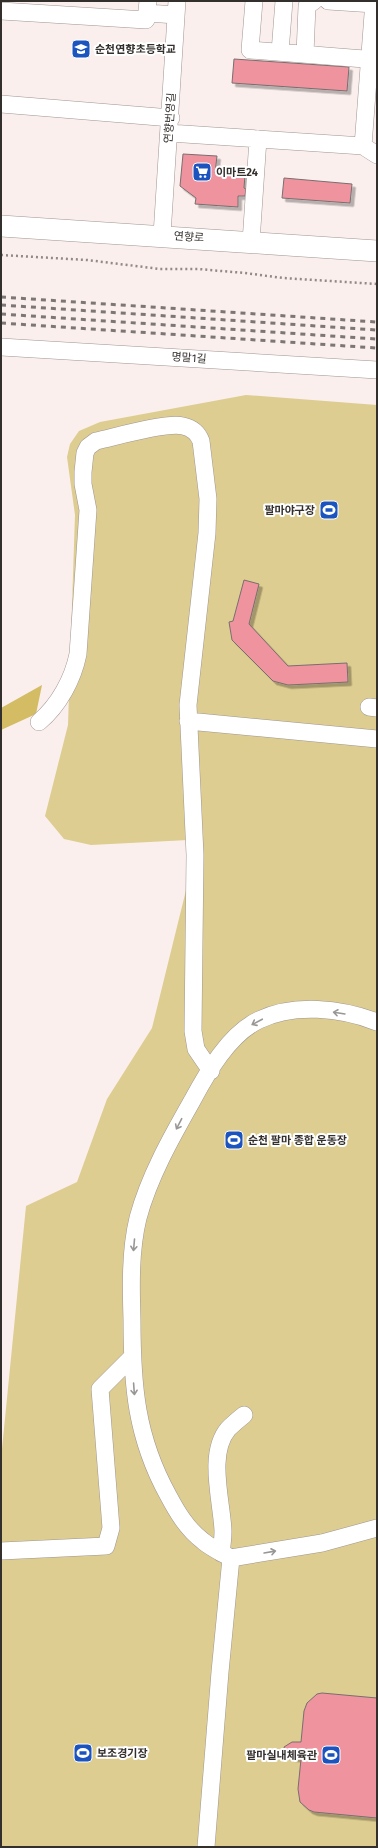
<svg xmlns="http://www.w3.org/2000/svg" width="378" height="1848" viewBox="0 0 378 1848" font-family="'Fira Sans','Noto Sans KR',sans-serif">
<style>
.green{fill:#ddcd90}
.forest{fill:#d3bc63}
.building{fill:#ef939e;stroke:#786e6f;filter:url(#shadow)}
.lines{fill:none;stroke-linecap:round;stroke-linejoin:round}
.minor-casing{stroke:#9f9592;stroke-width:18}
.major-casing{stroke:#9f9592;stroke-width:22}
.path{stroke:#918987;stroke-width:2.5;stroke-dasharray:2 3;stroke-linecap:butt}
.minor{stroke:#fff;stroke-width:17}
.major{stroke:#fff;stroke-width:21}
.rail{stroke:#7c7674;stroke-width:3;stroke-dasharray:5 5;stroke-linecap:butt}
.oneway{stroke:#999796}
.labels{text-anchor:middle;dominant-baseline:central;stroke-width:4;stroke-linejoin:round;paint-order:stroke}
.poi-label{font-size:11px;font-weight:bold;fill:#332f2d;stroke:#fff;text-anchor:start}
.street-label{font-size:11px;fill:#332f2d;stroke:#fff}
</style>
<defs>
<filter id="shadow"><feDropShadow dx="3.5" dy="3.5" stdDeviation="0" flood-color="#0004"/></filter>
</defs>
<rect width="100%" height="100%" fill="#faefec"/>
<path class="green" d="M 246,395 L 377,405 L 377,1847 L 1,1847 L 1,1459 L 26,1206 L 77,1182 L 107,1099 L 152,1028 L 192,866 L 188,840 L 91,845 L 64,839 L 45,816 L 68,725 L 75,515 L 67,457 L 70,444 L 79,431 L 100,422 Z"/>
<path class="forest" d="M 42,685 L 36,714 L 1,730 L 1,708 Z"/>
<path class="building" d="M 234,59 L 349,67 L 347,91 L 232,83 Z
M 183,154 L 217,156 L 215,173 L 245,175 L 244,188 L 246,189 L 245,196 L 238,196 L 238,207 L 195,204 L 196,198 L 180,186 Z
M 284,178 L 352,184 L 350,203 L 282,198 Z
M 244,580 L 259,584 L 249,624 L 288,666 L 347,663 L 348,682 L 288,685 L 273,681 L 232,640 L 229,622 L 233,621 Z
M 322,1693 L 377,1698 L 377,1818 L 314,1812 L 309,1810 L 300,1802 L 298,1789 L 301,1759 L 287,1757 L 284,1747 L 292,1742 L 301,1742 L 304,1711 L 307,1703 L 317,1694 Z"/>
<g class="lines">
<g class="minor-casing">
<path id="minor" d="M 254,1 L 250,50 L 377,60
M 328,1 L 374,4
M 1,11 L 146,20 L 148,1
M 147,13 L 176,15
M 280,52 L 284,1
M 305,54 L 307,6 L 314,1
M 1,104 L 171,118
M 169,133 L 363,146 L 374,1
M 363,146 L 377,155
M 162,235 L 177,1
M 251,242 L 258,139
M 1,347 L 377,370
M 369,707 L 377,708
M 188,721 L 377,739
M 39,722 C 59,705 73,679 78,654 L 88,510 L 83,484 L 83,472 L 85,453 L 88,447 L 96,441 C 115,437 166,422 183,426 C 192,428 198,433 201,441 L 208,499 L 207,533 L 188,705 L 195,855 L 193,1031 L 196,1049 L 211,1071
M 377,1022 C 341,1008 294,1003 259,1020 C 229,1034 207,1073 192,1101 C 171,1138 149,1177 138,1218 C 130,1251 131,1287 132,1320 C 132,1385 136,1437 168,1495 C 177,1512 187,1529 203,1541 C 211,1548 222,1553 231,1558 L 322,1543 L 377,1528
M 1,1551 L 106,1546 L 111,1528 L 100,1389 L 132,1357
M 221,1553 C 222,1546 223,1538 223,1531 C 222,1502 207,1454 228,1429 C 233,1424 239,1419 244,1415
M 206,1847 L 220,1672 L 231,1558"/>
</g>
<g class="major-casing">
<path id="major" d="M 1,226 L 377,251"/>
</g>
<path class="path" d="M 1,255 L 87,260 L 160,269 L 198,269 L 245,273 L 283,278 L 377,284"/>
<use href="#minor" class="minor"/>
<use href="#major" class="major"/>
<path class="rail" d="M 1,297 L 377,322
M 1,305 L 377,330
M 1,314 L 377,339
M 1,323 L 377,348"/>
</g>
<defs><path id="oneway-shaft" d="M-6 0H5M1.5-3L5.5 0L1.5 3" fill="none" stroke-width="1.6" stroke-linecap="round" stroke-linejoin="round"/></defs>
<g class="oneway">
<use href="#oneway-shaft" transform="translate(339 1013) rotate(-171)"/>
<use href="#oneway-shaft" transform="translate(257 1022) rotate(152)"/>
<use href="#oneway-shaft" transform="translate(179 1124) rotate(117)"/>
<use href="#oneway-shaft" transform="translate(134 1245) rotate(95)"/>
<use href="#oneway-shaft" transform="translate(134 1389) rotate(86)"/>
<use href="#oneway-shaft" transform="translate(270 1552) rotate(-10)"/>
</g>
<defs>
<g id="school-square" transform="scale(1)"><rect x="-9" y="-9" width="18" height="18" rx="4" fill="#1b53bf" stroke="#fff"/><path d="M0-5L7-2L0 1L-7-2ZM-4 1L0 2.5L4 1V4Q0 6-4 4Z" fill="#fff"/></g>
<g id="supermarket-square" transform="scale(1)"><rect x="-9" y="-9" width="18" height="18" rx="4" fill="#1b53bf" stroke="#fff"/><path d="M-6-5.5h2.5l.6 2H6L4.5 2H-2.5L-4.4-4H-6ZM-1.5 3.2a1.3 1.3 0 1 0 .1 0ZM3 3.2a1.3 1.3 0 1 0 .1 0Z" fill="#fff"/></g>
<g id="stadium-square" transform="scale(1)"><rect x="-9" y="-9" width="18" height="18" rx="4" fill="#1b53bf" stroke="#fff"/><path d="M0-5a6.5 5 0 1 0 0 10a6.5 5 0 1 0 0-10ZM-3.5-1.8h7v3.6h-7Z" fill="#fff"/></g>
</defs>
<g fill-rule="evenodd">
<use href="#school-square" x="81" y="49"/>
<use href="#supermarket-square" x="202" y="172"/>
<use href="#stadium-square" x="329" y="510"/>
<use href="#stadium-square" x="234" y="1140"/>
<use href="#stadium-square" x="83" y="1753"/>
<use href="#stadium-square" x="331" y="1755"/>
</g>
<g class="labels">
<g class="poi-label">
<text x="95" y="49">순천연향초등학교</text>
<text x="216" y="172">이마트24</text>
<text x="315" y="510" text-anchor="end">팔마야구장</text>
<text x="248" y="1140">순천 팔마 종합 운동장</text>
<text x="97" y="1753">보조경기장</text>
<text x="317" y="1755" text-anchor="end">팔마실내체육관</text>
</g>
<g class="street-label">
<text transform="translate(170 118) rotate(-86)">연향번영길</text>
<text transform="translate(189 237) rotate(4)">연향로</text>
<text transform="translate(189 358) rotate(4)">명말1길</text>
</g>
</g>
<rect width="378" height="1848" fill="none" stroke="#332f2d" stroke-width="4"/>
</svg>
